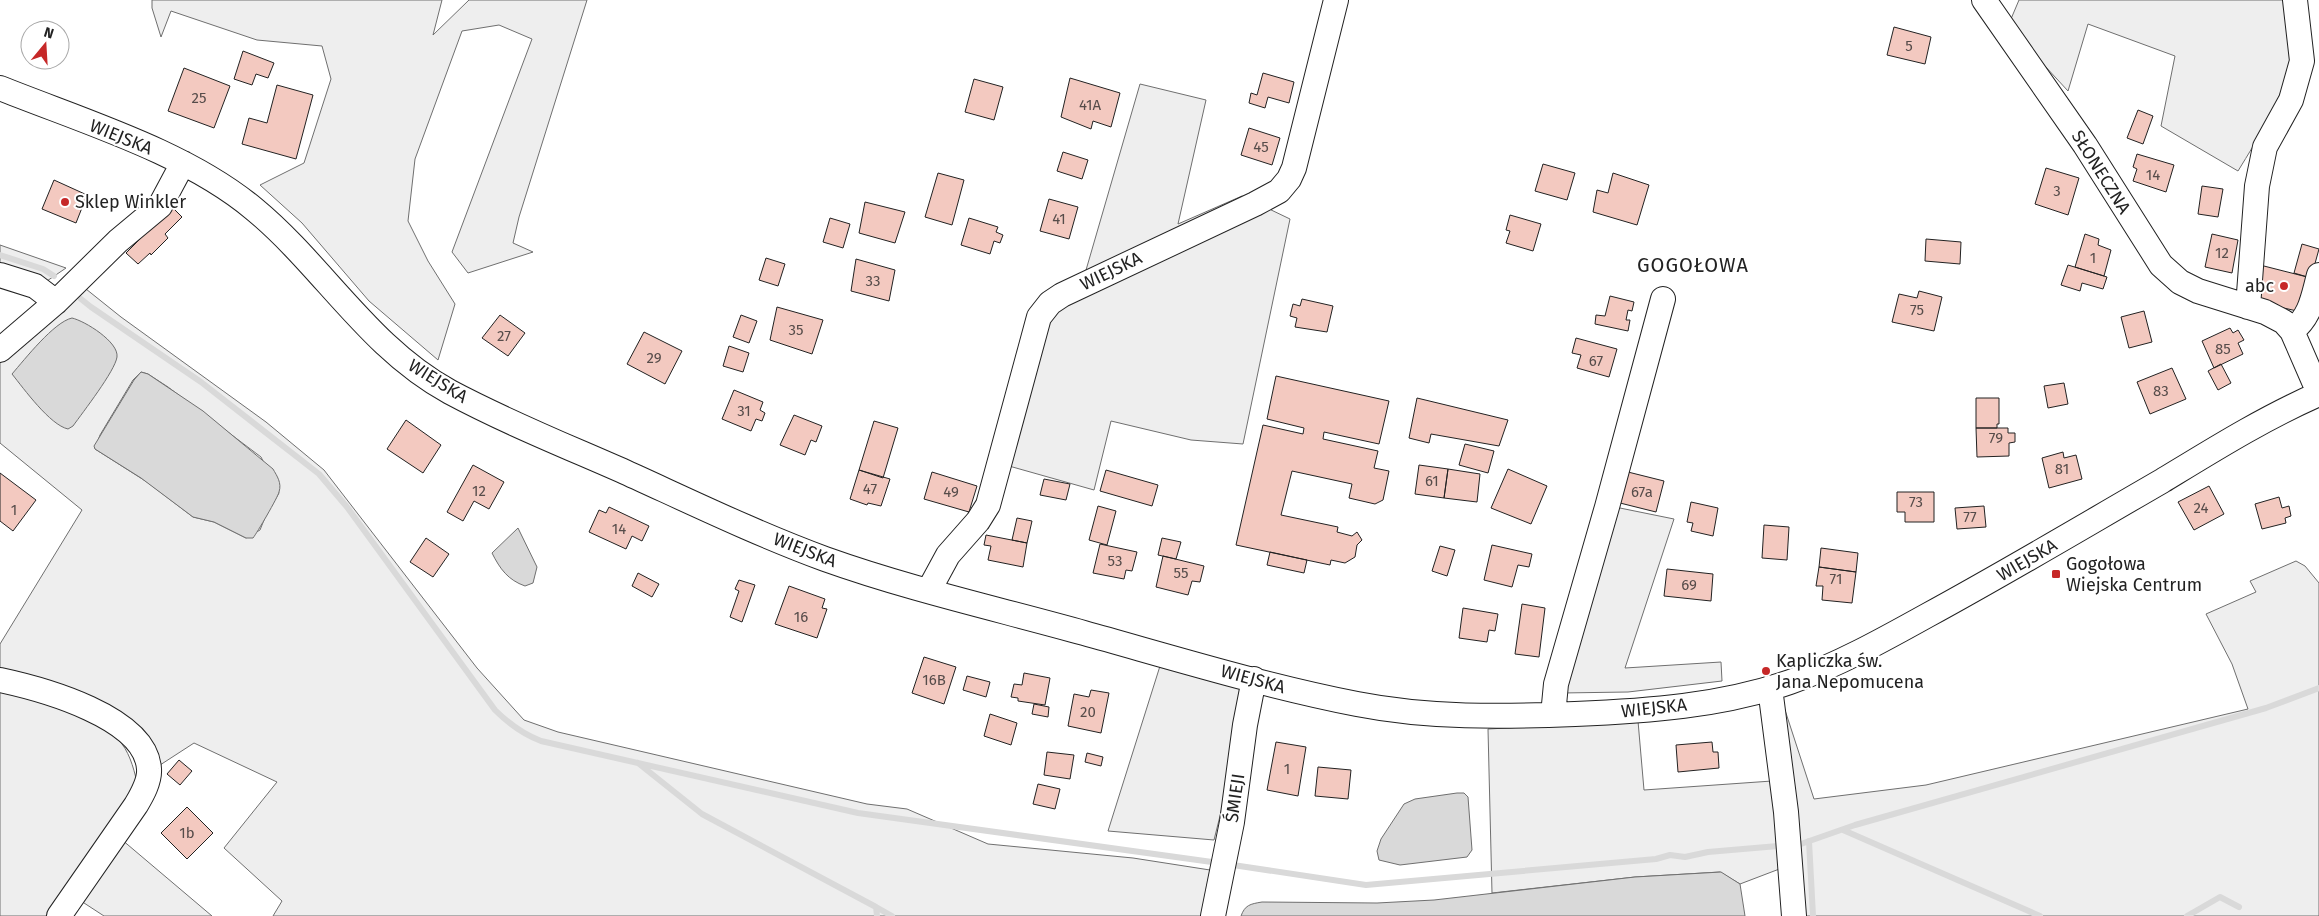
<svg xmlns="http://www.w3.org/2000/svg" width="2319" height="916" viewBox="0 0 2319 916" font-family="'Fira Sans',sans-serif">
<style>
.green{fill:#eee;stroke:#6f6f6f;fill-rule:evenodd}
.water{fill:#d9d9d9;stroke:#6f6f6f}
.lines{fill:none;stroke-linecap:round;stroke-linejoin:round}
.stream{stroke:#d9d9d9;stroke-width:6}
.building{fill:#f3c9c0;stroke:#222}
.minor-casing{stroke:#222;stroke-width:26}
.minor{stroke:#fff;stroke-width:24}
.poi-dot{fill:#c62828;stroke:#fff;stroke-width:2}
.labels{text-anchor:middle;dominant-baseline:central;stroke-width:4;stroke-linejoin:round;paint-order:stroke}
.number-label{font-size:15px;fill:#564c4a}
.street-label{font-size:18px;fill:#222;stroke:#fff}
.poi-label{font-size:18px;fill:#222;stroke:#fff;text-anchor:start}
.quarter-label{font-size:20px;letter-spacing:1px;fill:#222;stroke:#fff}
</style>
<rect width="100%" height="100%" fill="#fff"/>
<path class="green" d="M 152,0 L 442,0 L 433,35 L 469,0 L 587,0 L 519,217 L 513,243 L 533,252 L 468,273 L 452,252 L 532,39 L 499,25 L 462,31 L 415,159 L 408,221 L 428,261 L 455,304 L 438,360 L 369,301 L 302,223 L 260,185 L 304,163 L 331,79 L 322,46 L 257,40 L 171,11 L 161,37 L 152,8 Z
M 2019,0 L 2286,0 C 2288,17 2293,37 2291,54 C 2288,91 2257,140 2238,171 L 2161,126 L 2175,56 L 2088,24 L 2068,91 L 2008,26 Z
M 1140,84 L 1206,100 L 1178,224 L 1242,196 L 1290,219 L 1243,444 L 1191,440 L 1111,421 L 1094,490 L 1009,466 L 1032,307 L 1084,277 Z
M 0,245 L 66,268 L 44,283 L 0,266 Z
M 86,289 L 121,317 L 266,422 L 324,470 L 477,668 L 524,720 L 558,732 L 867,804 L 907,809 L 988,844 L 1133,858 L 1210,870 L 1203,916 L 273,916 L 282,901 L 224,848 L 277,782 L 194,743 L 157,767 L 149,752 L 0,672 L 0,644 L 82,510 L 0,443 L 0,363 ZM 141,372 L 148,374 L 168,387 L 261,457 L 279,493 L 266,515 L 260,530 L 246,538 L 214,522 L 193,517 L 147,482 L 95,449 L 100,435 L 133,380 Z
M 1615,507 L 1674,519 L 1625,668 L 1721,662 L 1722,681 L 1628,692 L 1561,693 Z
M 2296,561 L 2305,566 L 2319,583 L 2319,916 L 1803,916 L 1784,707 L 1814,799 L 1926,785 L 2248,709 L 2232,664 L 2206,614 L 2256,592 L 2250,581 Z
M 1160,666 L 1241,687 L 1227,788 L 1214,840 L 1108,831 Z
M 0,691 C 30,699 99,715 118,739 C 129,751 133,766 137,782 L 46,916 L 0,916 Z
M 1638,721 L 1644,790 L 1772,781 L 1782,868 L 1740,884 L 1720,872 L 1635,877 L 1492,893 L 1488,729 Z
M 121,839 L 212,916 L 104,916 L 81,901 Z"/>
<path class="water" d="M 72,318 C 85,321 119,342 117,357 C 115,371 83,412 73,426 L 68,429 C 50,425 24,389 12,374 C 25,359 54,322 72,318 Z
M 141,372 L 148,374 L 203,411 L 273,469 C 277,476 282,483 279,492 C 278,497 257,533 253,538 L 246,538 L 214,522 L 193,517 L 141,478 L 95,449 L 94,446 L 134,380 Z
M 518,528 L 537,567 L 533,583 L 525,586 C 508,580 500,569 492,553 Z
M 1457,793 L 1464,793 L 1468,797 L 1472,850 L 1467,857 L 1400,865 L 1379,860 L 1377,851 L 1381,839 L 1404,804 L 1415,799 Z
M 1721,872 L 1740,884 L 1745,916 L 1241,916 C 1245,905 1250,904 1262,902 L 1377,903 L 1434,900 L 1635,877 Z"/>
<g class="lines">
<path class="stream" d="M 0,255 L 43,269 L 54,276
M 81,299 L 91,307 L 201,382 L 319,474 L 347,507 L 495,710 C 509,724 522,734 541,741 L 858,813 L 1212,862
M 638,763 L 702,814 L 876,907 L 877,916
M 1843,830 L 2040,916
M 1809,841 L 1813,916
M 1798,845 L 1855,825 L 2266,708 L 2319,688
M 1233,865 L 1366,885 L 1656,859 L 1670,855 L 1685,857 L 1708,852 L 1778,846
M 876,907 L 892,916
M 2187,916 L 2220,897 L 2239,907"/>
</g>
<path class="building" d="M 1894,27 L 1931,37 L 1925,64 L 1887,55 Z
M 243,51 L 274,63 L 268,78 L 256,74 L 252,85 L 234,79 Z
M 184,68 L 230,86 L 214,128 L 168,111 Z
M 1263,73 L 1294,82 L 1289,103 L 1268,97 L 1265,108 L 1249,103 L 1251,93 L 1257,95 Z
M 1070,78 L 1120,93 L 1111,127 L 1093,121 L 1091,129 L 1061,117 Z
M 974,79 L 1003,87 L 994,120 L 965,112 Z
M 277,85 L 313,95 L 296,159 L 242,144 L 249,118 L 267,123 Z
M 2138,110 L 2153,116 L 2143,144 L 2127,138 Z
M 1249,128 L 1280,138 L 1272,165 L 1241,155 Z
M 1063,152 L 1088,160 L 1082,179 L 1057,171 Z
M 2137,154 L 2174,165 L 2166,192 L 2133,181 L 2137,169 L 2133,167 Z
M 1543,164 L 1575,173 L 1567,200 L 1535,191 Z
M 2046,168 L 2079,178 L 2068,215 L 2035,204 Z
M 938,173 L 964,180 L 952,225 L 925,217 Z
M 1613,173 L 1649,185 L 1637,225 L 1593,212 L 1597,190 L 1608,193 Z
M 54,180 L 87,195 L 76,223 L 42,209 Z
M 2202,186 L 2223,189 L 2218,217 L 2198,214 Z
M 1049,199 L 1078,207 L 1069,239 L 1040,231 Z
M 865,202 L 905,212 L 895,243 L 859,233 Z
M 172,207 L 182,217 L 165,234 L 168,238 L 151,255 L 150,253 L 138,264 L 126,253 Z
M 1510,215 L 1541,224 L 1533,251 L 1506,243 L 1510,231 L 1506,230 Z
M 830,218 L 850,224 L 843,248 L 823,242 Z
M 969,218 L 998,227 L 996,232 L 1003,235 L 1000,243 L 994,241 L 990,254 L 961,245 Z
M 2085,234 L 2099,239 L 2098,245 L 2111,250 L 2104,276 L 2075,267 Z
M 2212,234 L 2238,240 L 2232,273 L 2205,267 Z
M 1926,239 L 1961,242 L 1960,264 L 1925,261 Z
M 2302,244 L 2319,249 L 2311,278 L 2294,273 Z
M 766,258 L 785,264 L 778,286 L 759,280 Z
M 856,259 L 895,270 L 889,301 L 851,291 Z
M 2068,265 L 2107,277 L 2103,289 L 2082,283 L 2080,291 L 2061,285 Z
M 2260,265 L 2311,278 L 2306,296 L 2301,295 L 2297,311 L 2266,304 L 2258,297 Z
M 1919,291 L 1942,297 L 1934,331 L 1892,322 L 1899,294 L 1917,298 Z
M 1610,296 L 1634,302 L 1632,311 L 1628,310 L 1626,320 L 1630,320 L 1628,331 L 1595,324 L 1596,315 L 1605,316 Z
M 1302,299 L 1333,306 L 1327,332 L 1295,327 L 1297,318 L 1290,316 L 1293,304 L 1300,306 Z
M 777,307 L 823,320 L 812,354 L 770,340 Z
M 2144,311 L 2152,342 L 2129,348 L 2121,317 Z
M 500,315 L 525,333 L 508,356 L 482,338 Z
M 741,315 L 757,321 L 749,343 L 733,337 Z
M 2230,328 L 2233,333 L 2238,330 L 2244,340 L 2238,343 L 2243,354 L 2214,368 L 2202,341 Z
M 644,332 L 682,351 L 665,384 L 627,364 Z
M 1576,338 L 1617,349 L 1609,377 L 1577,368 L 1581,355 L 1572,353 Z
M 729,346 L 749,353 L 743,372 L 723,366 Z
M 2221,364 L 2231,383 L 2218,390 L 2208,371 Z
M 2172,368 L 2186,399 L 2150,414 L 2137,382 Z
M 1276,376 L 1389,401 L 1379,444 L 1324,432 L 1323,439 L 1378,451 L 1374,468 L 1389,471 L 1383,500 L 1375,504 L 1349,498 L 1352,484 L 1292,471 L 1281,515 L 1338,527 L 1337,532 L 1352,536 L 1357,532 L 1362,540 L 1357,545 L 1355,557 L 1345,563 L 1331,560 L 1330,565 L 1236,545 L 1263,425 L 1303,434 L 1304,428 L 1267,419 Z
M 2064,383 L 2068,404 L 2048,408 L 2044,386 Z
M 734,390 L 763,402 L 760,410 L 765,413 L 762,421 L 756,419 L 751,431 L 722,419 Z
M 1417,398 L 1508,420 L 1499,446 L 1431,434 L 1429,443 L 1409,438 Z
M 1976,398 L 1999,398 L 1999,424 L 1997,424 L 1997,428 L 1976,428 Z
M 794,415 L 822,426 L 816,442 L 811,440 L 805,455 L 780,445 Z
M 406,420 L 441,445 L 423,473 L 387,449 Z
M 874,421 L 898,428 L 883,478 L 859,470 Z
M 1976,428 L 2008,428 L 2008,433 L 2015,433 L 2015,442 L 2009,443 L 2009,456 L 1977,457 Z
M 1465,444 L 1494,451 L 1488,473 L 1459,465 Z
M 2063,452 L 2064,458 L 2076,455 L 2082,479 L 2049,488 L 2042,458 Z
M 473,465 L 504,482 L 489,509 L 474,501 L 463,521 L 447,512 Z
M 1419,465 L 1448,469 L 1444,498 L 1415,494 Z
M 1448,469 L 1480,474 L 1477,502 L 1444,498 Z
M 1508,469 L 1547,486 L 1531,524 L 1491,508 Z
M 859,470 L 890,479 L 881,506 L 868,503 L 867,505 L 850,499 Z
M 1106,470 L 1158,485 L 1152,506 L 1100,491 Z
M 932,472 L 977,486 L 969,512 L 924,499 Z
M 1628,472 L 1664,481 L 1656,512 L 1620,503 Z
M 0,473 L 36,500 L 13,531 L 0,521 Z
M 1044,479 L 1070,484 L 1066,500 L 1040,495 Z
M 2209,486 L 2224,514 L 2194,530 L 2178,502 Z
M 1897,492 L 1934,492 L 1934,522 L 1905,522 L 1905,512 L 1897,512 Z
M 2279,497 L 2282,508 L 2289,506 L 2291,516 L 2285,518 L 2286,523 L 2262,529 L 2255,504 Z
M 1691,502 L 1718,508 L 1713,536 L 1691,531 L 1693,523 L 1687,522 Z
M 1098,506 L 1116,511 L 1107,545 L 1089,540 Z
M 1984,506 L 1986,527 L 1957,529 L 1955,508 Z
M 609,507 L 649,526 L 642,541 L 632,536 L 626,549 L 589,532 L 599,510 L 606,513 Z
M 1017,518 L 1032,521 L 1027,543 L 1012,540 Z
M 1764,525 L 1789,527 L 1787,560 L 1762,558 Z
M 986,535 L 1027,543 L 1023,567 L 988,560 L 991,546 L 984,545 Z
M 426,538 L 449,554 L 433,577 L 410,562 Z
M 1162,538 L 1181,542 L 1176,559 L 1158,555 Z
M 1100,544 L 1137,552 L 1132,571 L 1126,570 L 1124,579 L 1093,573 Z
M 1492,545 L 1532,554 L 1529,567 L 1518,565 L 1512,587 L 1484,580 Z
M 1440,546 L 1455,550 L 1447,576 L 1432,571 Z
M 1821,548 L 1858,553 L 1856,572 L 1819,567 Z
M 1270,552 L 1307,560 L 1304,573 L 1267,565 Z
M 1163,556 L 1204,566 L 1200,582 L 1192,581 L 1188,595 L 1156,587 Z
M 1819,567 L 1856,572 L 1852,603 L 1822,600 L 1823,586 L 1816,586 Z
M 1667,569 L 1713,574 L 1711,601 L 1664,596 Z
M 638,573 L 659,584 L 652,597 L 632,586 Z
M 739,580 L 755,585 L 742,622 L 730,617 L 739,591 L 735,589 Z
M 789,586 L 825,599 L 822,608 L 827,609 L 817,638 L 775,624 Z
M 1522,604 L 1545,608 L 1539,657 L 1515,654 Z
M 1463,608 L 1498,614 L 1495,631 L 1489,630 L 1487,642 L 1459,638 Z
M 924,657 L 956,667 L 944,704 L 912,693 Z
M 1024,673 L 1050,678 L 1045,705 L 1018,701 L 1018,698 L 1011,697 L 1014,684 L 1022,685 Z
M 967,676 L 990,682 L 986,697 L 963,690 Z
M 1091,690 L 1109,693 L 1101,733 L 1068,726 L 1074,694 L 1089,697 Z
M 1034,704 L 1049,707 L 1048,717 L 1032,714 Z
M 990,714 L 1017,723 L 1011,745 L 984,736 Z
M 1276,742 L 1306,747 L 1298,796 L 1267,790 Z
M 1712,742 L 1713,752 L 1718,752 L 1719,768 L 1678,772 L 1676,745 Z
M 1047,752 L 1074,755 L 1070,779 L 1044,775 Z
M 1087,753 L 1103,757 L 1101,766 L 1085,762 Z
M 179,760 L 192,771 L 180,785 L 167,774 Z
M 1318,767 L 1351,770 L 1348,799 L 1315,796 Z
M 1038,784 L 1060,789 L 1055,809 L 1033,804 Z
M 187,807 L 213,833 L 187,859 L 161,833 Z"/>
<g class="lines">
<g class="minor-casing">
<path id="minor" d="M 1984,0 L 2085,145 L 2161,265 L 2180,282 L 2198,291 L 2265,312 L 2284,322 L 2292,331 L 2319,393
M 0,88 C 82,121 186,152 254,209 C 323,266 369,348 450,392 C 506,422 566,446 625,472 C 691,502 757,534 825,559 C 909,589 998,609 1084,633 C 1174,658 1265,686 1357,704 C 1428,718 1502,717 1575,714 C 1647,711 1721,706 1790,682 C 1838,665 1883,640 1928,615 C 2007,572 2084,526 2162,481 C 2213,450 2264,418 2319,394
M 0,275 L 35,286 L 56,302
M 2248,307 L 2257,186 L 2265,147 L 2291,100 L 2302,61 L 2295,0
M 2292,331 C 2311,316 2313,297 2319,275
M 0,350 L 56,302 L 118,241 L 160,206 L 183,163
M 929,590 L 948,555 L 978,521 L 988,505 L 1039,317 L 1050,303 L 1062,295 L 1255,204 L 1279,191 L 1289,179 L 1294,168 L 1336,0
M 0,680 C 42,689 146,717 149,769 C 150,781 142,795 136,805 L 59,916
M 1770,688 L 1786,812 L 1794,916
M 1553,715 L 1556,684 L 1607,507 L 1663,299
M 1213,916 L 1232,822 L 1245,725 L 1254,679"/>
</g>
<use href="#minor" class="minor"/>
</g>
<g class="poi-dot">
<circle cx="65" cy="202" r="5"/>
<circle cx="2284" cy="286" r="5"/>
<rect x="2051" y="569" width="10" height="10" rx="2.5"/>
<circle cx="1766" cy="671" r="5"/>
</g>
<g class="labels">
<g class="number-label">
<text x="1909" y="46">5</text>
<text x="199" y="98">25</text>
<text x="1090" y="105">41A</text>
<text x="1261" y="147">45</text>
<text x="2153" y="175">14</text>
<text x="2057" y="191">3</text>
<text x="1059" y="219">41</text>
<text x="2222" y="253">12</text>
<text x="2093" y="258">1</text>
<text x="873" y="281">33</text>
<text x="1917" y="310">75</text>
<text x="796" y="330">35</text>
<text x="504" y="336">27</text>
<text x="2223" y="349">85</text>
<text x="654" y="358">29</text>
<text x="1596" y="361">67</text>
<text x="2161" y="391">83</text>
<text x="744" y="411">31</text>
<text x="1996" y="438">79</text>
<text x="2062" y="469">81</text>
<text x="1432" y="481">61</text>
<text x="870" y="489">47</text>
<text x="479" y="491">12</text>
<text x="951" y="492">49</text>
<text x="1642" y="492">67a</text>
<text x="1916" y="502">73</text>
<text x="2201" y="508">24</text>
<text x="14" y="510">1</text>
<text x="1970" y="517">77</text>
<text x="619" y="529">14</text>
<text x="1115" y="561">53</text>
<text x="1181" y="573">55</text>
<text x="1836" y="579">71</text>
<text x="1689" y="585">69</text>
<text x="801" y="617">16</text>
<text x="934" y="680">16B</text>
<text x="1088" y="712">20</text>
<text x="1287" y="769">1</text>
<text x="187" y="833">1b</text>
</g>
<g class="street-label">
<text transform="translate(121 137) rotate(22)">WIEJSKA</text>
<text transform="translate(2101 172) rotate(58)">SŁONECZNA</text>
<text transform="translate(1111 271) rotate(-26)">WIEJSKA</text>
<text transform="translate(438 381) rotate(32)">WIEJSKA</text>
<text transform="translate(805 550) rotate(21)">WIEJSKA</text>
<text transform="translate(2027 560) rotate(-30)">WIEJSKA</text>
<text transform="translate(1253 679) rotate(15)">WIEJSKA</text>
<text transform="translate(1654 708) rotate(-6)">WIEJSKA</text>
<text transform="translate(1235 798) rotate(-82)">ŚMIEJI</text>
</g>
<g class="poi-label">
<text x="75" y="202">Sklep Winkler</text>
<text x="2274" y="286" text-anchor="end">abc</text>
<text x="2066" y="564">Gogołowa<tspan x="2066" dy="21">Wiejska Centrum</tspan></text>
<text x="1776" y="661">Kapliczka św.<tspan x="1776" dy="21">Jana Nepomucena</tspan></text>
</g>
<g class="quarter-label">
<text x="1693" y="265">GOGOŁOWA</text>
</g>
</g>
<g transform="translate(45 45) rotate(18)"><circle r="24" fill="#ffffff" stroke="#a7a7a7"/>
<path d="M0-4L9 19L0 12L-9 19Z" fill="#c62828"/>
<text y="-8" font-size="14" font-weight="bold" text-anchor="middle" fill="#222222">N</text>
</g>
</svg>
